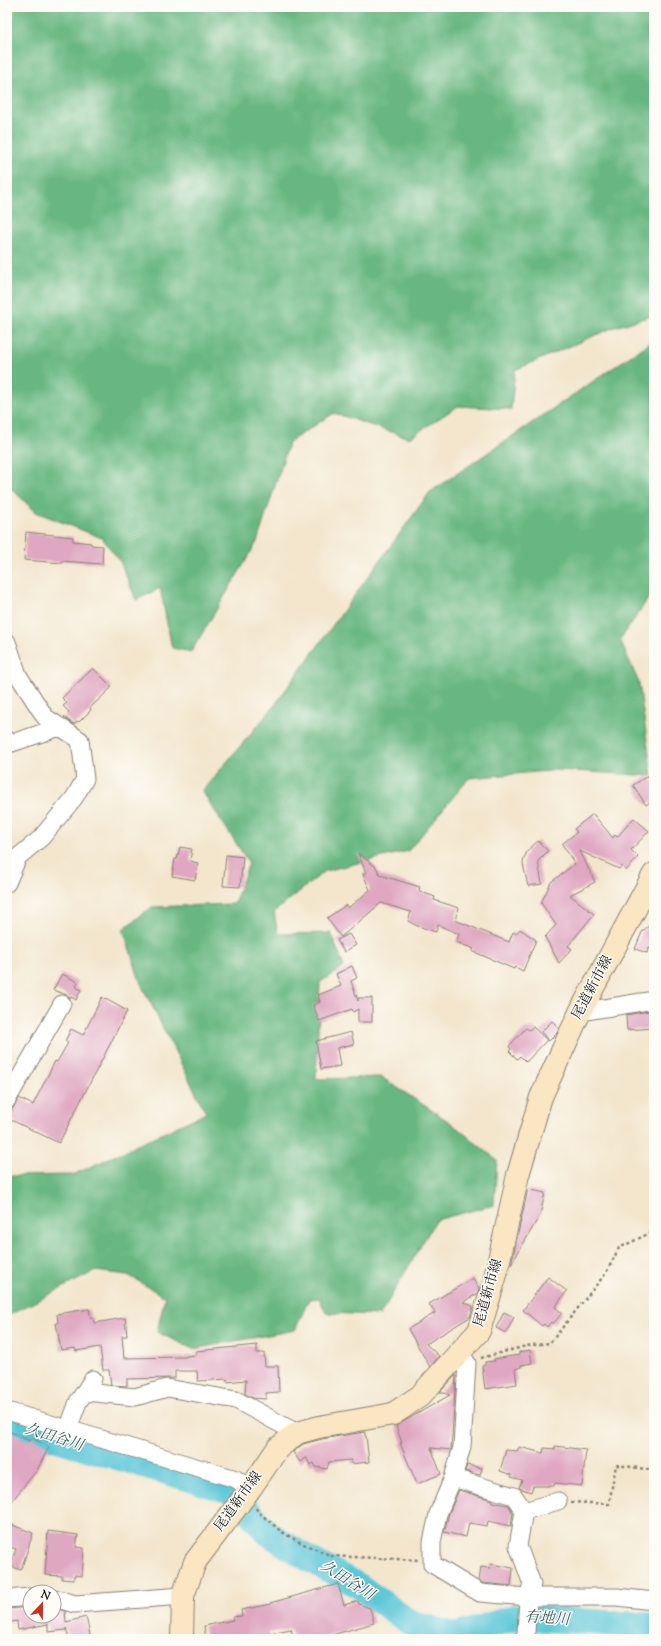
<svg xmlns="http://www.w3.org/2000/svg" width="661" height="1646" viewBox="0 0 661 1646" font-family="'Sorts Mill Goudy','Noto Serif JP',serif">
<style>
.forest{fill:#68b780;stroke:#426a4e}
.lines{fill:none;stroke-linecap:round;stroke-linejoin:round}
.river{stroke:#5dc7d8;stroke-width:26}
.building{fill:#dfa7c1}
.minor-casing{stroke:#888174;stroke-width:19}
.secondary-casing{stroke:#888174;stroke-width:24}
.path{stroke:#888174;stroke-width:2.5;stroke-dasharray:3 3;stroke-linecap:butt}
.minor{stroke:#fff;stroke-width:17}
.secondary{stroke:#fbe6c3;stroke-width:22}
.labels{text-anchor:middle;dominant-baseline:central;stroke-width:3;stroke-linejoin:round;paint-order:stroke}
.street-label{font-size:14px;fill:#1c1c1c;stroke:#fdfcf7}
.water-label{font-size:15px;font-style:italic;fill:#366067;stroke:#fdfcf7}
</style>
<rect width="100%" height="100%" fill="#fdfcf7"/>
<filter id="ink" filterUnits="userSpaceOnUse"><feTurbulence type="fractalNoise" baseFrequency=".025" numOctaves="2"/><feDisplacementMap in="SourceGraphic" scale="8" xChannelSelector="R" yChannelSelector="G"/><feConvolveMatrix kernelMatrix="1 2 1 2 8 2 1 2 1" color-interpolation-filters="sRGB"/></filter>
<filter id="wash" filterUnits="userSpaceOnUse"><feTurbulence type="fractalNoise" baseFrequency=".012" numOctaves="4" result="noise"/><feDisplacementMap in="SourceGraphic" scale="16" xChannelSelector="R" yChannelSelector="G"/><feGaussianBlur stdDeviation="0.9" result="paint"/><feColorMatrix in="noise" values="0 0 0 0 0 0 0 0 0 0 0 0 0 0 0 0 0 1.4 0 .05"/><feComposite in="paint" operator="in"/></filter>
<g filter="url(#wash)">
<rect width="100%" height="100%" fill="#f3e6cd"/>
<path class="forest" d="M 7,7 L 654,7 L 654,315 L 612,328 L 515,370 L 511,409 L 458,406 L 409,438 L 334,413 L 289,442 L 257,542 L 191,652 L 172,648 L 160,588 L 136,600 L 120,561 L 102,538 L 36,512 L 7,485 Z
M 654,340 L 654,590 L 620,640 L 639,683 L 652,776 L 559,770 L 469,778 L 408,851 L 325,871 L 274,912 L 278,934 L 331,933 L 344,967 L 320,982 L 316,1079 L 381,1077 L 451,1123 L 497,1160 L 494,1205 L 436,1220 L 380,1315 L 326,1313 L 319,1298 L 309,1299 L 295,1330 L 193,1349 L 157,1332 L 165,1297 L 128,1275 L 95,1271 L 7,1316 L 7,1176 L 73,1175 L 206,1113 L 141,984 L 123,929 L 152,907 L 234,904 L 249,863 L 202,791 L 271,710 L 430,492 Z"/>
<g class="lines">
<path class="river" d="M 7,1424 L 234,1492 L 237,1496
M 247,1509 L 268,1533 L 307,1558 L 359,1586 L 409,1622 L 456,1636
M 442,1639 L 456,1636 L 516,1617 L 654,1626"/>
</g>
<g id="blocks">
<path class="building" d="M 26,532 L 73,537 L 73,541 L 91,543 L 91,545 L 103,546 L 102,564 L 62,561 L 62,563 L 24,560 Z
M 93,668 L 112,687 L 90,708 L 91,710 L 79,722 L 78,721 L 74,724 L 64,717 L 69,712 L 63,706 L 67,703 L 62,698 Z
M 649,775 L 654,783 L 654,799 L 646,805 L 633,785 Z
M 593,814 L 613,838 L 615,835 L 617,837 L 634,818 L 649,831 L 631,850 L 638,857 L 626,871 L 622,866 L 619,869 L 580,851 L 595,882 L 570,895 L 594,914 L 568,946 L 572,949 L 559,963 L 545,937 L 556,925 L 541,903 L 551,882 L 575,864 L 562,844 L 577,832 L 574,829 Z
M 538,841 L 548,851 L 538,861 L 542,884 L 528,886 L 523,864 L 524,858 L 528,850 Z
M 180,847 L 192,849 L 190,861 L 198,863 L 195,880 L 172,876 L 175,859 L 177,859 Z
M 358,853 L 376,867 L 380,875 L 420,887 L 419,891 L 435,897 L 434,900 L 459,908 L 455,920 L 509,942 L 513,932 L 516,934 L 520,929 L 536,940 L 523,971 L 515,967 L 514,969 L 472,951 L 474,949 L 456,942 L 459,934 L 438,925 L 436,932 L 415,925 L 408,921 L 411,912 L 381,903 L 341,937 L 327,918 L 346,905 L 348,908 L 370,890 L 363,874 L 366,873 Z
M 226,855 L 243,857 L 240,887 L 223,886 Z
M 654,921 L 654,950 L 649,948 L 647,953 L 635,949 L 642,932 Z
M 349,934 L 356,945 L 344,952 L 337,940 Z
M 352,966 L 357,978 L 351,981 L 358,1001 L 358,998 L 372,998 L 372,1022 L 358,1022 L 358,1009 L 353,1012 L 352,1009 L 319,1021 L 313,1005 L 320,1002 L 318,995 L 341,986 L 336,974 Z
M 62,974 L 78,982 L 76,987 L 81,990 L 76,1000 L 71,997 L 70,999 L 67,995 L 53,990 Z
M 102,997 L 127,1011 L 59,1143 L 7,1118 L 19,1098 L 33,1105 L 55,1061 L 57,1062 L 68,1043 L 65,1041 L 71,1029 L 83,1035 Z
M 654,1010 L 654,1028 L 627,1030 L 626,1015 Z
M 552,1021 L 559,1028 L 557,1033 L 549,1041 L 541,1032 Z
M 533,1027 L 547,1040 L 526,1062 L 520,1056 L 517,1059 L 509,1051 L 511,1049 L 509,1046 L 526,1028 L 529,1030 Z
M 351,1032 L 354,1044 L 337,1048 L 340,1066 L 321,1069 L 316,1041 Z
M 528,1189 L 545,1193 L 540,1215 L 511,1265 Z
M 548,1277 L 567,1291 L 555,1307 L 562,1313 L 553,1324 L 551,1322 L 547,1327 L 544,1324 L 542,1326 L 523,1310 Z
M 473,1278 L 479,1288 L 477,1294 L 463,1302 L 473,1306 L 470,1317 L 426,1344 L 439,1356 L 430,1367 L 408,1329 L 435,1313 L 429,1304 Z
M 89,1309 L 91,1318 L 93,1318 L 94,1323 L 125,1318 L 127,1336 L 122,1336 L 124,1358 L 186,1357 L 186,1356 L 196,1355 L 196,1351 L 257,1345 L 257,1353 L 264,1353 L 265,1366 L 278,1366 L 279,1392 L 266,1393 L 266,1399 L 253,1398 L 245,1394 L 246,1380 L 227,1382 L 227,1379 L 198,1381 L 197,1371 L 175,1371 L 175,1378 L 127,1379 L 127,1386 L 111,1385 L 109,1370 L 103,1370 L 100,1347 L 76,1351 L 75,1348 L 61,1350 L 56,1323 L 58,1323 L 57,1314 Z
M 504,1312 L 514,1317 L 506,1333 L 496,1328 Z
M 530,1350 L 532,1363 L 521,1365 L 521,1367 L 515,1369 L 517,1384 L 485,1389 L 482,1366 L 485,1365 L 485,1362 L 495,1361 L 494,1359 L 519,1355 L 519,1352 Z
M 456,1375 L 451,1450 L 431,1448 L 441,1474 L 417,1484 L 400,1443 L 402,1443 L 396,1426 L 450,1395 L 440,1392 Z
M 7,1432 L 10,1434 L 11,1432 L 30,1441 L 32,1438 L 49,1447 L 37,1470 L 7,1507 Z
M 365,1432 L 365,1436 L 366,1436 L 369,1462 L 351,1464 L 351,1460 L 329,1462 L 327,1469 L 316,1467 L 314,1463 L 310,1465 L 306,1457 L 300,1462 L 293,1452 L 303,1444 L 322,1439 Z
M 555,1446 L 586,1450 L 582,1486 L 555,1483 L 554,1486 L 533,1486 L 531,1492 L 519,1488 L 522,1480 L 511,1477 L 512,1475 L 500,1471 L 506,1450 L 517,1451 L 519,1447 L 543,1453 L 544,1448 L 555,1449 Z
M 467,1465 L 482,1468 L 480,1475 L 465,1471 Z
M 459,1490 L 492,1500 L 492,1502 L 508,1505 L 513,1513 L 511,1526 L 488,1521 L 487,1526 L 469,1523 L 466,1537 L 444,1532 L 449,1513 Z
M 7,1523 L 33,1533 L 21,1570 L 10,1566 L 16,1549 L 7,1546 Z
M 48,1531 L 78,1535 L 76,1547 L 84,1548 L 82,1576 L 74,1575 L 74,1580 L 62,1579 L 62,1576 L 45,1575 Z
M 491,1564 L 513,1568 L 511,1586 L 483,1583 L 479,1581 L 481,1567 L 490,1568 Z
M 338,1584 L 344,1605 L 358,1601 L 359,1604 L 370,1608 L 374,1623 L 318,1639 L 294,1639 L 291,1629 L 269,1633 L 270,1637 L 261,1639 L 206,1639 L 204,1626 L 233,1620 L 233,1617 L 242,1616 L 241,1610 L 271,1604 L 270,1603 Z
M 30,1607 L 30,1616 L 54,1616 L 54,1608 L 65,1611 L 66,1622 L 86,1617 L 91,1639 L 69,1639 L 66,1628 L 66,1630 L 48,1632 L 48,1624 L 18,1630 L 17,1621 L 7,1623 L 7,1609 Z"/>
</g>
</g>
<g filter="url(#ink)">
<use href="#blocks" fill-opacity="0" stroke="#888174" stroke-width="1"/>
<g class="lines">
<g class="minor-casing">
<path id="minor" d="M 7,642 L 18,675 L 45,717 L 80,740 L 85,779 L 74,798 L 41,838 L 18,857 L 7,883
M 7,740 L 12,743 L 60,727
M 580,1012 L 654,1000
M 7,1100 L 62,1004
M 460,1353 L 467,1363 L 462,1447 L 453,1478 L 438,1514 L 432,1542 L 432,1564 L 480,1593 L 528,1597 L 617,1597 L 654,1601
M 85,1392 L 135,1397 L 167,1388 L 236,1400 L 297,1433
M 7,1411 L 236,1479 L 250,1489
M 68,1429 L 78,1402 L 93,1379
M 453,1478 L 514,1496 L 524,1511
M 54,1598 L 75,1604 L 183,1596
M 7,1599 L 30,1597
M 523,1639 L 526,1634 L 528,1597 L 532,1584 L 518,1546 L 524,1511 L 558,1501"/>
</g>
<g class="secondary-casing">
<path id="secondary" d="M 182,1639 L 183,1596 L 195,1562 L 250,1489 L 278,1448 L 297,1433 L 319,1427 L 393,1414 L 420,1396 L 479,1331 L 495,1278 L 518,1175 L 541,1097 L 580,1012 L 654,874"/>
</g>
<path class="path" d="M 481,1358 L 526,1346 L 550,1343 L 606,1273 L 619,1248 L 654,1231
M 571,1502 L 609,1504 L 616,1465 L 654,1470
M 256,1508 L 258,1512 L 282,1532 L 301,1543 L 332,1556 L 418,1560"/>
<use href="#minor" class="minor"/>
<use href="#secondary" class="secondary"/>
</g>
</g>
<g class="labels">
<g class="street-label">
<text transform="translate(593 988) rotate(-62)">尾道新市線</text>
<text transform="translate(489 1293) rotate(-74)">尾道新市線</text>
<text transform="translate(239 1502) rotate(-54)">尾道新市線</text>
</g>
<g class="water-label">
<text transform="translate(54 1438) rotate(17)">久田谷川</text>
<text transform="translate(347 1581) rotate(32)">久田谷川</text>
<text transform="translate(547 1619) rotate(4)">有地川</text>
</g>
</g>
<rect width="661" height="1646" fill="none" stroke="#fdfcf7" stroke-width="24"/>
<g transform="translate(42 1604) rotate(22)"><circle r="19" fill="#fdfcf7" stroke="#a3a29f"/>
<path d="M0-3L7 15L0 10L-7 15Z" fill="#c8321e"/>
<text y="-6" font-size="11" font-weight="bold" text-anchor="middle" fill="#1c1c1c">N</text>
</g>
</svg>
